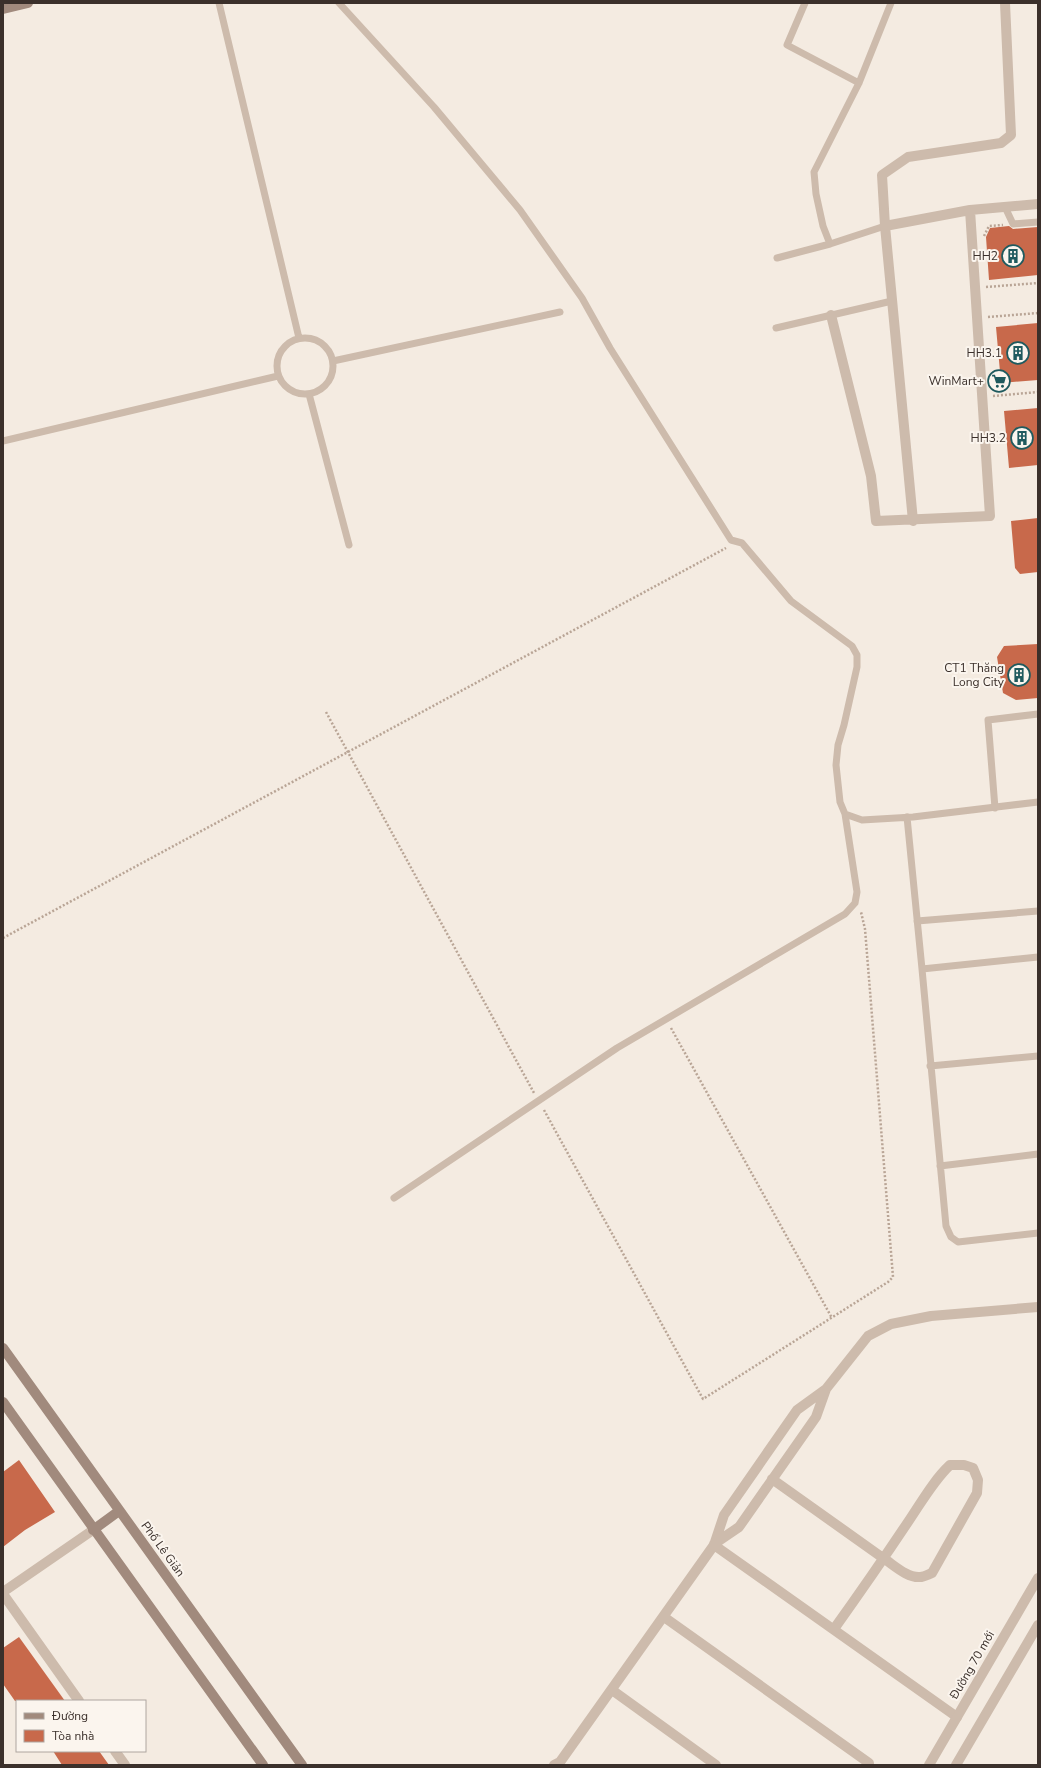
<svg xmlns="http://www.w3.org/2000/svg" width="1041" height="1768" viewBox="0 0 1041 1768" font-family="'Nunito Sans',sans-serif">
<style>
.building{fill:#c8694b}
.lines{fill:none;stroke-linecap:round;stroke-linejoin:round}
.path{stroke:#b9a596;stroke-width:2.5;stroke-dasharray:2 2;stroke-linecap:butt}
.service{stroke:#cdbbac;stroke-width:7}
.minor{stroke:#cdbbac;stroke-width:10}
.tertiary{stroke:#cdbbac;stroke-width:10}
.secondary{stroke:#a18a7d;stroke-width:10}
.labels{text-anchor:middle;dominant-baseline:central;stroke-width:4;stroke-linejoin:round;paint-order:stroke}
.poi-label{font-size:12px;fill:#3b302b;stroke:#fbf5ee;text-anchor:end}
.street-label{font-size:12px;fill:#3b302b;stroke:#fbf5ee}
</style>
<rect width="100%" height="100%" fill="#f4ebe1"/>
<path class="building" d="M 1009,226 L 1013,229 L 1038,227 L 1038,275 L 989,280 L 986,237 L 990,228 Z
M 1038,323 L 1038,380 L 1001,383 L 996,327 Z
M 1038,408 L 1038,465 L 1009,468 L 1004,411 Z
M 1038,518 L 1038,572 L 1020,574 L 1015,568 L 1011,521 Z
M 1038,644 L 1038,698 L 1016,700 L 1003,693 L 997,657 L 1004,646 Z
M 19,1460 L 55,1512 L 25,1530 L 3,1547 L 3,1472 Z
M 19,1637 L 65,1701 L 15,1701 L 3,1684 L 3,1648 Z
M 53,1751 L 99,1751 L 109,1765 L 62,1765 Z"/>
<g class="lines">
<path class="path" d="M 984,236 L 989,226 L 1003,225
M 986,287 L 1038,283
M 988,317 L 1038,313
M 993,396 L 1038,392
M 326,712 L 534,1093
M 3,938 L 726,548
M 671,1028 L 832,1318
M 544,1110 L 703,1399 L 888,1282 L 893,1277 L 865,929 L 861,912"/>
<path class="service" d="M 219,3 L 299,338
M 339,3 L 434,107 L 520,210 L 582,298 L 610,348 L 731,540 L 742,543 L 791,601 L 852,646 L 857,655 L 857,667 L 844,725 L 838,745 L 836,765 L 840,802 L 845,814 L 862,820 L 913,817 L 1038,802
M 805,3 L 787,45 L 859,83
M 1005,207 L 1013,224 L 1038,222
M 885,226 L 830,244 L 823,226 L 816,194 L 814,172 L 859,83 L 891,3
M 777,258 L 830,244
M 776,328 L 892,301
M277 366a28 28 0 1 1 56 0a28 28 0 1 1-56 0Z
M 333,361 L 560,312
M 309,394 L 349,545
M 3,441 L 278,376
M 995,808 L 988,720 L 1038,714
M 907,817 L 922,969 L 1038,957
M 917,921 L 1038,911
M 922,969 L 946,1226 L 951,1237 L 958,1242 L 1038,1233
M 930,1066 L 1038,1056
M 940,1166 L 1038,1154
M 394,1198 L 617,1048 L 845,914 L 855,903 L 857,892 L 845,814"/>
<path class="minor" d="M 970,210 L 1038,204
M 831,315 L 871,476 L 876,521 L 990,516 L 970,210 L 885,226
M 913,521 L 885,226 L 882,175 L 908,157 L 1001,143 L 1011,135 L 1005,3
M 772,1479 L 883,1558 C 894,1565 907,1578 920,1577 C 924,1577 929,1574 932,1573 L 977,1493 L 978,1480 L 973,1468 L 964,1465 L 950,1465 C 933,1481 921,1503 908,1522 C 884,1558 859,1594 834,1629
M 714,1544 L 739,1527 L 816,1417 L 826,1389
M 714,1545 L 957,1717
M 3,1592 L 93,1530
M 3,1594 L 79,1701
M 664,1617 L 869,1763 L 869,1765
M 612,1690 L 716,1765
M 115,1751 L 125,1765
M 554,1765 L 560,1762 L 714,1545 L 724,1515 L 797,1410 L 826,1389 L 868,1336 L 891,1324 L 931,1316 L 1038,1307"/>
<path class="tertiary" d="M 929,1765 L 1038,1578
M 956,1765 L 1038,1625"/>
<path class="secondary" d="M 3,9 L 28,3
M 3,1348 L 302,1765
M 3,1402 L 263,1765
M 93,1530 L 119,1511"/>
</g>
<defs>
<g id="building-ring" transform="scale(1.15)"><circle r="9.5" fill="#fbf5ee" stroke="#1f5a5e" stroke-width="1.5"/><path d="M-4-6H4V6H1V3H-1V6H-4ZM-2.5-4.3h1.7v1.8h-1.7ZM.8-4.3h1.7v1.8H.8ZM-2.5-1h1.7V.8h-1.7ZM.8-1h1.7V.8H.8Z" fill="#1f5a5e"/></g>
<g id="supermarket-ring" transform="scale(1.15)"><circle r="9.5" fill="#fbf5ee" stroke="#1f5a5e" stroke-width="1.5"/><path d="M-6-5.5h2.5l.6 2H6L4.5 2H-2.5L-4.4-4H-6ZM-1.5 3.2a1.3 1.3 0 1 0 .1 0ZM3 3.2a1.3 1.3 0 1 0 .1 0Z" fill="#1f5a5e"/></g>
</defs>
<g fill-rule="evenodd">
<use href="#building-ring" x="1013" y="256"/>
<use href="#building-ring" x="1018" y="353"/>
<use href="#supermarket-ring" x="999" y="381"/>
<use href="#building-ring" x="1022" y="438"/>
<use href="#building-ring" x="1019" y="675"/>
</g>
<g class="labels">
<g class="poi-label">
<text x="998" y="256">HH2</text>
<text x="1002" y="353">HH3.1</text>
<text x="984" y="381">WinMart+</text>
<text x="1006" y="438">HH3.2</text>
<text x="1004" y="668">CT1 Thăng<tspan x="1004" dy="14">Long City</tspan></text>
</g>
<g class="street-label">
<text transform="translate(163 1549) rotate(54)">Phố Lê Giản</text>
<text transform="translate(972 1665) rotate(-60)">Đường 70 mới</text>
</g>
</g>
<rect width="1041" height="1768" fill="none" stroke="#3b302b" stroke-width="8"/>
<rect x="16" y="1700" width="130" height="52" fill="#fbf5ee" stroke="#aea6a0"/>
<rect x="24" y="1713" width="20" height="6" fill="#a18a7d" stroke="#aea6a0"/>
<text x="52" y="1720" font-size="12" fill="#3b302b">Đường</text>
<rect x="24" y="1730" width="20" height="12" fill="#c8694b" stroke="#aea6a0"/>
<text x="52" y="1740" font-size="12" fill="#3b302b">Tòa nhà</text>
</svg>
